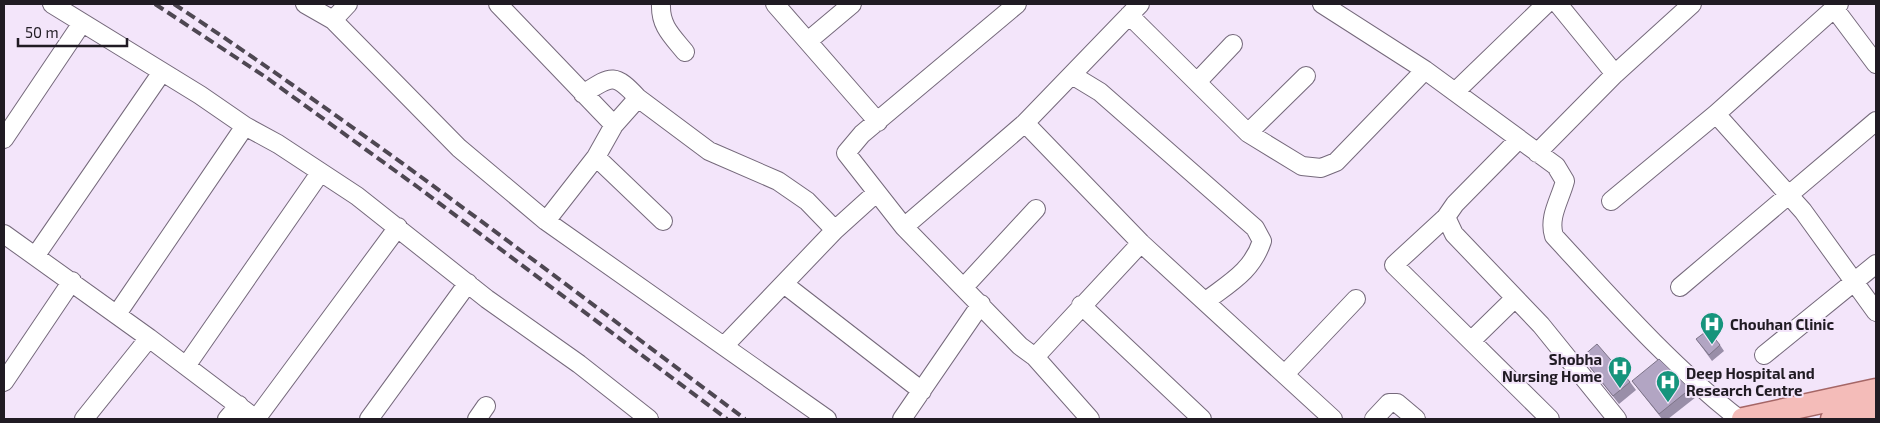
<svg xmlns="http://www.w3.org/2000/svg" width="1880" height="423" viewBox="0 0 1880 423" font-family="'Exo 2',sans-serif">
<style>
.lines{fill:none;stroke-linecap:round;stroke-linejoin:round}
.minor-casing{stroke:#75697b;stroke-width:20}
.major-casing{stroke:#a56666;stroke-width:25}
.minor{stroke:#fff;stroke-width:18}
.major{stroke:#f4bcb9;stroke-width:22}
.rail{stroke:#4e4752;stroke-width:4;stroke-dasharray:10 5;stroke-linecap:butt}
.wall{fill:#998ea8}
.building{fill:#b2a5c3;stroke:#7d7488}
.labels{text-anchor:middle;dominant-baseline:central;stroke-width:4;stroke-linejoin:round;paint-order:stroke}
.poi-label{font-size:15px;font-weight:bold;fill:#201b23;stroke:#f3e5fa;text-anchor:start}
</style>
<rect width="100%" height="100%" fill="#f3e5fa"/>
<g class="lines">
<g class="minor-casing">
<path id="minor" d="M 52,4 L 200,95 L 245,126 L 278,144 L 357,196 L 487,299 L 579,364 L 649,419
M 305,4 L 333,20 L 459,148 L 546,221 L 827,419
M 498,4 L 614,125
M 661,4 C 660,26 672,36 685,52
M 775,4 L 878,122
M 1017,4 L 862,134 L 846,153 L 904,227 L 1020,346 L 1035,357 L 1090,419
M 1322,4 L 1425,70 L 1556,166 L 1565,181 C 1560,200 1548,217 1554,236 C 1613,300 1671,366 1739,419
M 1558,4 L 1615,74
M 1834,8 L 1876,64
M 1129,15 L 1248,133 L 1302,166 L 1321,168 L 1336,162 L 1425,70
M 333,20 L 348,4
M 808,41 L 852,4
M 1072,75 L 1100,92 L 1255,228 L 1262,241 C 1252,271 1231,282 1206,301
M 1197,82 L 1233,44
M 1456,91 L 1546,4
M 583,94 C 611,76 614,72 638,98
M 1716,114 L 1803,211 L 1876,312
M 1025,123 L 1141,243 L 1333,419
M 1248,133 L 1306,76
M 4,139 L 82,23
M 1519,139 L 1455,204 L 1446,217 L 1454,234 L 1541,325 L 1617,419
M 1537,153 L 1615,74 L 1692,4
M 596,157 L 663,221
M 1611,201 L 1716,114 L 1839,4
M 1446,217 L 1394,265 L 1550,419
M 546,221 L 596,157 L 614,125 L 638,98 L 709,151 L 778,181 L 807,201 L 835,230
M 904,227 L 1025,123 L 1140,4
M 4,234 L 149,338 L 256,419
M 36,255 L 162,72
M 784,284 L 922,391
M 964,287 L 1036,209
M 1680,287 L 1876,121
M 1081,305 L 1202,419
M 117,314 L 245,126
M 1472,340 L 1515,298
M 724,346 L 835,230 L 876,193
M 1764,355 L 1876,264
M 1035,357 L 1141,243
M 186,366 L 320,173
M 1285,374 L 1356,299
M 4,382 L 72,281
M 84,419 L 149,338
M 227,419 L 239,405
M 256,419 L 398,227
M 369,419 L 468,283
M 477,419 L 486,406
M 902,419 L 981,304
M 1374,419 L 1389,403 L 1397,403 L 1416,419"/>
</g>
<g class="major-casing">
<path id="major" d="M 1743,419 L 1876,390
M 1832,419 L 1876,409"/>
</g>
<use href="#minor" class="minor"/>
<use href="#major" class="major"/>
<path class="rail" d="M 155,4 L 267,78 L 419,188 L 727,419
M 174,4 C 370,134 557,278 745,419"/>
</g>
<path class="wall" d="M 1696,339 L 1720,345 L 1724,351 L 1712,361 Z
M 1582,357 L 1630,382 L 1636,390 L 1619,404 Z
M 1632,381 L 1690,389 L 1696,397 L 1668,419 L 1662,419 Z"/>
<path class="building" d="M 1708,330 L 1720,345 L 1709,355 L 1696,339 Z
M 1597,344 L 1630,382 L 1613,396 L 1582,357 Z
M 1659,359 L 1690,389 L 1659,414 L 1632,381 Z"/>
<defs>
<g id="hospital-pin" transform="scale(1.25)"><path d="M0 17L-7.5 6A9.5 9.5 0 1 1 7.5 6Z" fill="#16947c" stroke="#f3e5fa"/><path d="M-5-5h3v3.5h4V-5h3V5h-3V1.5h-4V5h-3Z" fill="#fff"/></g>
</defs>
<g fill-rule="evenodd">
<use href="#hospital-pin" x="1712" y="324"/>
<use href="#hospital-pin" x="1620" y="368"/>
<use href="#hospital-pin" x="1668" y="382"/>
</g>
<g class="labels">
<g class="poi-label">
<text x="1730" y="324">Chouhan Clinic</text>
<text x="1602" y="359" text-anchor="end">Shobha<tspan x="1602" dy="17">Nursing Home</tspan></text>
<text x="1686" y="373">Deep Hospital and<tspan x="1686" dy="17">Research Centre</tspan></text>
</g>
</g>
<rect width="1880" height="423" fill="none" stroke="#201b23" stroke-width="10"/>
<path d="M18 38v8h109v-8" fill="none" stroke="#201b23" stroke-width="2.5"/>
<text x="25" y="38" font-size="15" fill="#201b23" stroke="#f3e5fa" stroke-width="4" paint-order="stroke">50 m</text>
</svg>
